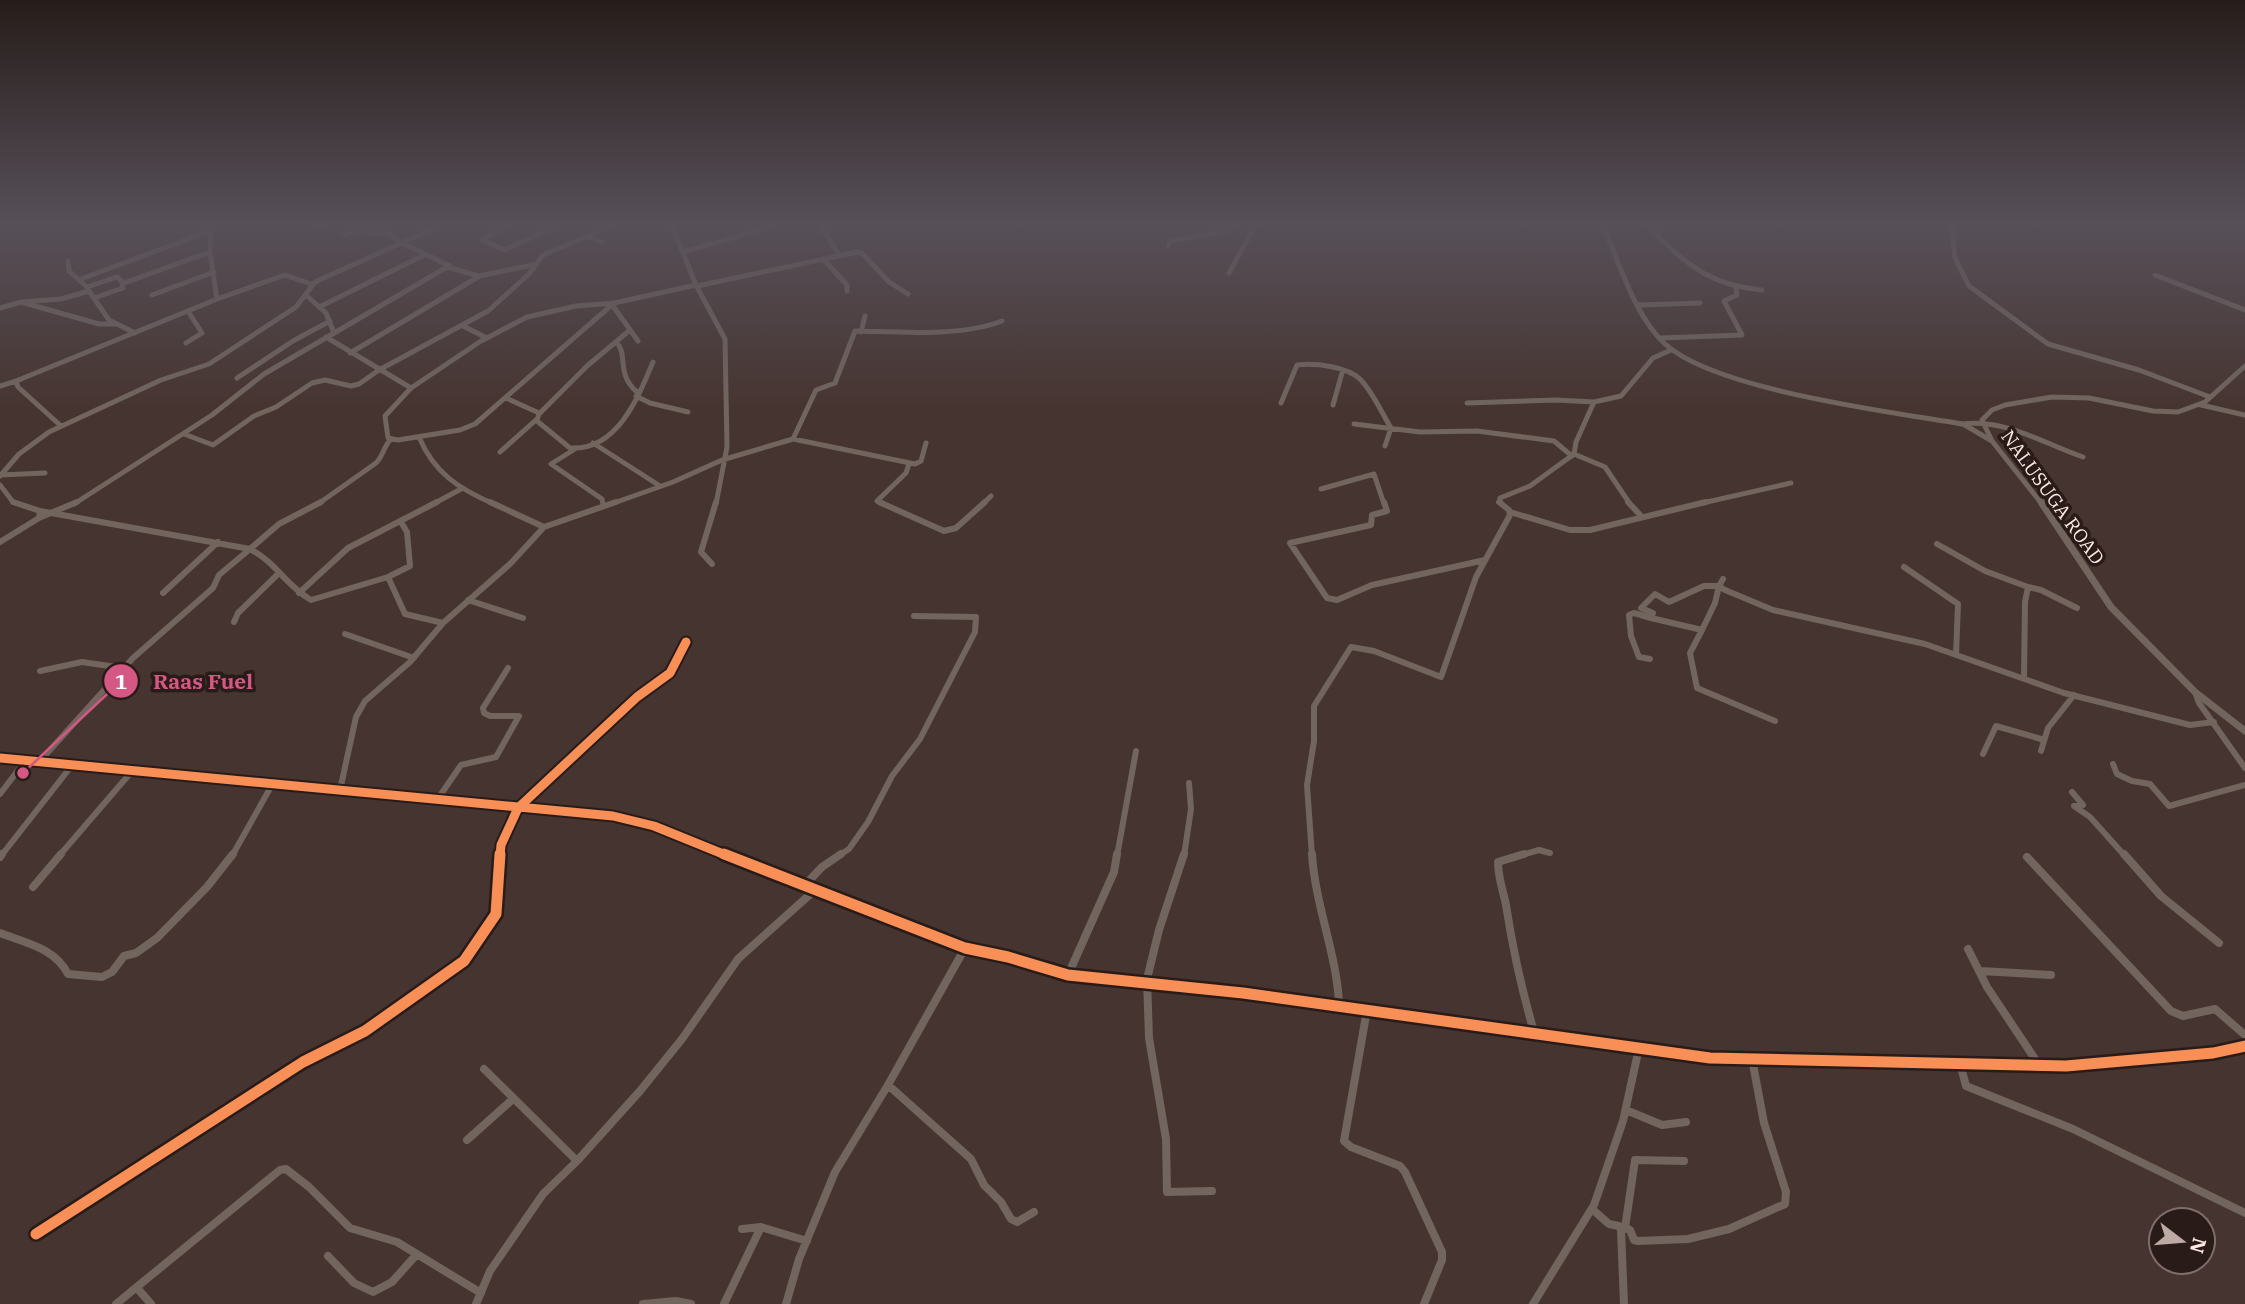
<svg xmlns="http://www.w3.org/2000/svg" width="2245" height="1304" viewBox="0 0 2245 1304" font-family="'IBM Plex Serif',serif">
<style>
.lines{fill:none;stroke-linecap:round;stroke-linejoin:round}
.minor-far2{stroke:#71655e;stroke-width:5}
.minor-far1{stroke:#71655e;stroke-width:6}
.minor{stroke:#71655e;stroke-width:8}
.tertiary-far1{stroke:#71655e;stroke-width:5}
.tertiary{stroke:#71655e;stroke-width:7}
.cycleway-far1-casing{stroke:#291b18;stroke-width:13}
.cycleway-casing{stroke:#291b18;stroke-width:16}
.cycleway-far1{stroke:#f78f57;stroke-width:9}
.cycleway{stroke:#f78f57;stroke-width:11}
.labels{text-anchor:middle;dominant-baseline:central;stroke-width:7;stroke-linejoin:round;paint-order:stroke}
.street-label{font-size:19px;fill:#fee9e4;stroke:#291b18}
.leader{fill:none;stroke:#d45784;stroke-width:2.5}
.callout-dot{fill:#d45784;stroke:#291b18;stroke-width:2.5}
.mark-label{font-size:21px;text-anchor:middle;font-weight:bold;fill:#fff}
.callout-label{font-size:21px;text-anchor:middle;font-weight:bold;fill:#d45784;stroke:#291b18;stroke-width:7;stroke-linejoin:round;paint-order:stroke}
</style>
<rect width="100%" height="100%" fill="#463430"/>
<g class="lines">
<path class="minor-far2" d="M 314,226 L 320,227
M 358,226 L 370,233 L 389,233 L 400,242 L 450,266
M 505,226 L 482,240 L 505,250 L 557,226
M 672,226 L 696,285 L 725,339 L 727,447 L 716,504
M 821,226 L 839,255
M 1648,226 L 1657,233
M 1952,227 L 1955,258 L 1969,286 L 2048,344 L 2139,370 L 2210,397
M 345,235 L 362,229
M 587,236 L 602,242
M 1659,237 C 1691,269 1716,286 1762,290
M 1168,246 L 1170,241 L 1220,232 L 1234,226
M 683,252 L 773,226
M 823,259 L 847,285 L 847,291
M 68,261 L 69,271 L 87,287 L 117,277 L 124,283 L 210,252 L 217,299
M 1229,273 L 1255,226
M 2155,275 L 2245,310
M 81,279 L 207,232 L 211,234 L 210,252
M 697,286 L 857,252 L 862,253 L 889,282 L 908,294
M 87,288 L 109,320 L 135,333
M 89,291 L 61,299 L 21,302 L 99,324 L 115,324
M 152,295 L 214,272
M 306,295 L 326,313 L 334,333
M 94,298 L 123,288 L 122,284
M 1639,305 L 1700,303
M 613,306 L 638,341
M 319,307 L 424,255
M 0,308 L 21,302
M 463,326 L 487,338
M 861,332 L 865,316
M 326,337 L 411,388 L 385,416 L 388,438 L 398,440 L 460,430 L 475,424 L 614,303
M 1660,338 L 1742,335 L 1724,301 L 1737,295 L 1736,288
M 616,342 C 629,354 615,373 637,392
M 186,343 L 202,333 L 188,311
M 350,353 L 478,277
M 237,378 L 293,341 L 330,321
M 0,386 L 16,381
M 411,388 L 481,341 L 527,317 L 576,306 L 614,303 L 696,285
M 636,396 L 650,403 L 688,412
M 506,398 L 539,413 L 537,421 L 570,448 C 617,451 638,398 653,362
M 1281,403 L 1297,365 C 1315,363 1347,366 1361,380 C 1373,393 1382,413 1391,428 L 1385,446
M 1467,403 L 1556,400 L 1594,402
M 1333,405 L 1342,373
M 2201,405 L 2245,415
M 539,414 L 587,366 L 630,330
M 1354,424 L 1420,432 L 1477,431 L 1554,441 L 1572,456
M 1962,424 C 2007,419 2042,443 2083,457
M 1963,424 L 1992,441
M 61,426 L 18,387 L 16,381 L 217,299 L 285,275 L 311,284
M 184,434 L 213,445 L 254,416 L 276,407 L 312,383 L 325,380 L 351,386 L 359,384 L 379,370 L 488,311 L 529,274 L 543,255 L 611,226
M 419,437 C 434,473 459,489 494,504
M 793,439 L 816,390 L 835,383 L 855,331 C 900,332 960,337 1002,321
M 593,443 L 660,486
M 575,449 L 551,464 L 602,499 L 603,504
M 500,452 L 537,419
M 1574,454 L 1605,467 L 1630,504
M 0,475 L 45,473
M 0,476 L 19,454 L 49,432 L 161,380 L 209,364 L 296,307 L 315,282 L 439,226
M 0,485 L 13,502 L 18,504
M 1321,489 L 1374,474 L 1384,504
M 74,504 L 212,415 L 264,374 L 447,267 L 479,276 L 537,264
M 318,504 L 376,463 C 384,455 383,447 391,439
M 433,504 L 463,488
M 611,504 L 673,482 L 722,460 L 793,439 L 915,464 L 921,461 L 926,443
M 883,504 L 877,501 L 906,473 L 909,464
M 983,504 L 991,496
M 1501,504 L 1500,498 L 1530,486 L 1574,454 L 1576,442 L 1594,402 L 1621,396 L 1653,358 L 1671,350
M 1698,504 L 1791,483"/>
<path class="minor-far1" d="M 490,502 L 544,527
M 879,502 L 944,531 L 956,528 L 985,502
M 1384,502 L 1387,511 L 1372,515 L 1371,525 L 1290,543 L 1327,598 L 1337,600 L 1372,585 L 1485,560
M 1628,502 L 1641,516
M 40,511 L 250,549 L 279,524 L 321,502
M 1510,512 L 1570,530 L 1590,530 L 1706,502
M 39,518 L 77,502
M 0,542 L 39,518 L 40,511 L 13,502
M 1937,544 L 1985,571 L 2028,587
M 712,564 L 701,552 L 716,502
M 1904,567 L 1958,604 L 1956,655
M 388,577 L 410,566 L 407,532 L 401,522
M 1723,579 L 1719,586 L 1725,590 L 1773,610 L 1925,644 L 2064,693 L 2190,725 L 2214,722
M 1704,586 L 1719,586 L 1715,603 L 1702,630 L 1651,618 L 1653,613 L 1641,608 L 1655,594 L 1669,602 Z
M 163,593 L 218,542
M 299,593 L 348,548 L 437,502
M 468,600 L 523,618
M 234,622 L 238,613 L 278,574
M 1702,630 L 1690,653 L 1697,688 L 1775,721
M 345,634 L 414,658
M 1650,659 L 1639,657 L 1631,636 L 1629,615 L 1634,613 L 1651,618
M 40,671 L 82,662 L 123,668
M 2024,678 L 2025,602 L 2028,587 L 2041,590 L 2077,608
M 2195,692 L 2199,703 L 2245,768
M 2041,751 L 2048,728 L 2074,695
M 1983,754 L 1996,726 L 2041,739
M 0,758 L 613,816 L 654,826 L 728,856
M 40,761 L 133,658 L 213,588 L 219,575 L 250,549 C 278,564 284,584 311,600 L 388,577 L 405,614 L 443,623
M 2113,764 L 2117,774 L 2132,781 L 2150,784 L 2169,806 L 2245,785
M 340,790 L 356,717 L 365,701 L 410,662 L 443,623 L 511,563 L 544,527 L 616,502
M 2072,792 L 2083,805 L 2074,806 L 2090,817 L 2125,856
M 0,794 L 26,760
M 437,800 L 461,765 L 496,757 L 519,716 L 490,716 L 484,713 L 483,708 L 508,668
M 1,856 L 73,764
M 59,856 L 133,770
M 232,856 L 273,783
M 500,856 L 501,845 L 518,808 L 637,697 L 670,673 L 686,642
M 838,856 L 849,849 L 868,822 L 892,776 L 920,739 L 975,632 L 976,617 L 914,616
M 1117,856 L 1136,751
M 1184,856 L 1191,809 L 1189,783
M 1312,856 L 1307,785 L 1314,741 L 1314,706 L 1351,647 L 1374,651 L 1441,677 L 1476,577 L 1510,515 L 1509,510 L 1499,502
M 1518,856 L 1539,850 L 1550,853"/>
<path class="minor" d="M 724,854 L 965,948 L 1008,957 L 1068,975 L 1243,993 L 1710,1058 L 2066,1066 L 2213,1053 L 2245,1046
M 1184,854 L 1159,930 L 1147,979 L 1149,1038 L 1166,1139 L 1167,1192 L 1212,1191
M 1312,854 C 1315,904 1336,952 1339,1002
M 1524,854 L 1498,862 C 1498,878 1503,890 1506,905 C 1513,950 1522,992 1535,1035
M 2124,854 L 2161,896 L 2219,943
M 0,857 L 2,854
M 2027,857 L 2171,1011 L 2183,1016 L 2215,1009 L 2245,1035
M 804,886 L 822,867 L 841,854
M 33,887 L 61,854
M 0,933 C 26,943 55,948 68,974 L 102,977 L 112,972 L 124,956 L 136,953 L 157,938 L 207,887 L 233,854
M 1968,949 L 1987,987 L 2039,1065
M 1981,971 L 2051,975
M 1068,975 L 1114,872 L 1117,854
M 1367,1010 L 1344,1141 L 1351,1147 L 1400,1166 L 1405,1172 L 1442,1252 L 1442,1260 L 1424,1304
M 1960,1063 L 1966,1086 L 2073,1129 L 2245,1213
M 484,1069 L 577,1161
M 888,1085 L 971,1159 L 984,1185 L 1001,1202 L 1011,1219 L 1017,1222 L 1034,1212
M 1626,1110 L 1662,1125 L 1686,1122
M 467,1140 L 513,1099
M 1592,1209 L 1609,1224 L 1619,1226 L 1621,1230 L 1624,1304
M 1625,1228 L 1630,1230 L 1634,1240 L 1638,1241 L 1688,1239 L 1729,1229 L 1785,1204 L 1786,1192 L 1764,1123 L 1752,1059
M 742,1229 L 761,1227
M 1621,1230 L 1625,1228 L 1635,1160 L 1684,1161
M 36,1234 L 303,1062 L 365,1031 L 464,961 L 496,914 L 500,854
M 328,1256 L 354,1283 L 373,1292 L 392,1282 L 417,1254
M 137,1288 L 151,1304
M 116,1304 L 280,1170 L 286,1169 L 309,1187 L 350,1228 L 397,1242 L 481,1293
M 476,1304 L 490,1271 L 543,1194 L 577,1161 L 640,1091 L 682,1039 L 738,959 L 815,890
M 643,1304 L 676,1301 L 691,1304
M 724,1304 L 761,1227 L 807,1241
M 786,1304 L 799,1259 L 835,1172 L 888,1085 L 965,948
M 1533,1304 L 1594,1205 L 1623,1121 L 1639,1048"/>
<path class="tertiary-far1" d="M 1603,226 C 1620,264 1634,315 1665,344 C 1715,390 1891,412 1962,424
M 2042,504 L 1992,441 L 1982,420 L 1992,410 L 2005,405 L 2052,397 L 2089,398 L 2153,411 L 2178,412 L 2205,402 L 2245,366"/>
<path class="tertiary" d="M 2041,502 L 2111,607 L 2195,692 L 2245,731"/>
<g class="cycleway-far1-casing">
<path id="cycleway-far1" d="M 0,758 L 613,816 L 654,826 L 728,856
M 500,856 L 501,845 L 518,808 L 637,697 L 670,673 L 686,642"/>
</g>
<g class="cycleway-casing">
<path id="cycleway" d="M 724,854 L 965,948 L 1008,957 L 1068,975 L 1243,993 L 1710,1058 L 2066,1066 L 2213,1053 L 2245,1046
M 36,1234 L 303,1062 L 365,1031 L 464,961 L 496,914 L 500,854"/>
</g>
<use href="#cycleway-far1" class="cycleway-far1"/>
<use href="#cycleway" class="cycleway"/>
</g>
<linearGradient id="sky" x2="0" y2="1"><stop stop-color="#261d1a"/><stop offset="0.55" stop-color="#575059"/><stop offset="1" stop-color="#575059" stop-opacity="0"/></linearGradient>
<rect width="2245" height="408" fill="url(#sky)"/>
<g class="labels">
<g class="street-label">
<text transform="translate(2053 497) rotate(54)">NALUSUGA ROAD</text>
</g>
</g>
<path class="leader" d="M23 773L121 681"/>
<g class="callout-dot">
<circle cx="23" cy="773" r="7"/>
<circle cx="121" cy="681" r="18"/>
</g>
<g class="mark-label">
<text x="121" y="689">1</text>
</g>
<g class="callout-label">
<text x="203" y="689">Raas Fuel</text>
</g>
<g transform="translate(2182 1241) rotate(106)"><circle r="33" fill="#291b18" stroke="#7e6d6a" stroke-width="2"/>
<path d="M0-5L12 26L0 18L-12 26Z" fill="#beaaa5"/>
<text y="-10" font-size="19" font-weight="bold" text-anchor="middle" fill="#fee9e4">N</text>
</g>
</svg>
